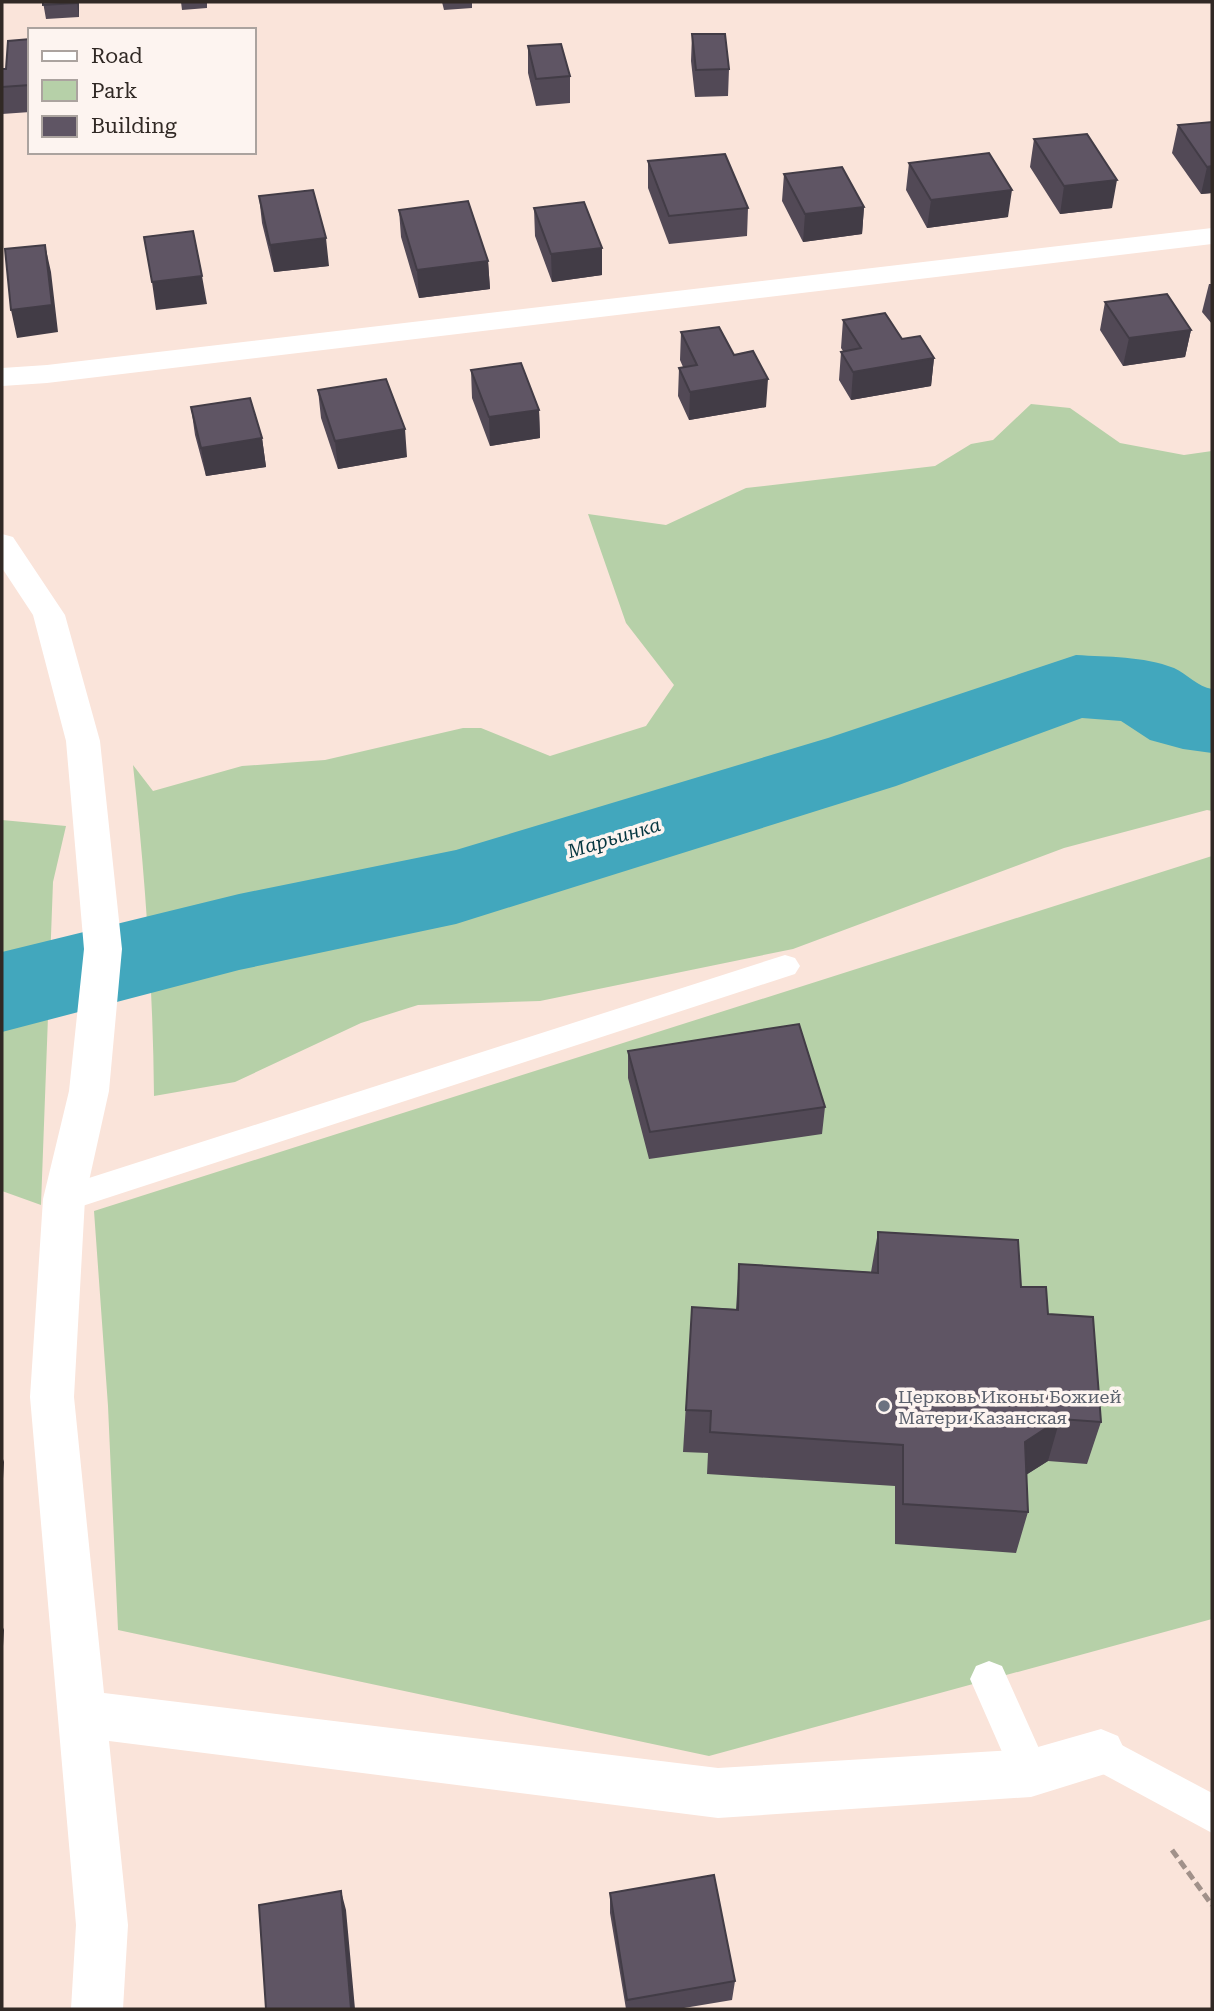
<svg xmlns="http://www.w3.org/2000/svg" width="1214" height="2011" viewBox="0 0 1214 2011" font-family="'Roboto Serif',serif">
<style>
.green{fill:#b6d0a8}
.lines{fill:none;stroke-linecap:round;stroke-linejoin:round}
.river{fill:#42a7bd;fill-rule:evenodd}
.path{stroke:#a1918a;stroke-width:5;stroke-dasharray:9 4.5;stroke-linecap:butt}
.lane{fill:#fff;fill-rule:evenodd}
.street{fill:#fff;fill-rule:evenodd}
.wall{fill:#524956}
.shaded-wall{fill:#423c46}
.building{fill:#5f5564;stroke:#423c46;stroke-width:2}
.worship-dot{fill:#6b7280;stroke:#fdf4f0;stroke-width:2.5}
.labels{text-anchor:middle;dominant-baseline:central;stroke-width:7;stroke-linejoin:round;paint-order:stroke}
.worship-label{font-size:18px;fill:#5b616d;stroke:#fdf4f0;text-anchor:start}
.water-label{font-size:19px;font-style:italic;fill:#053640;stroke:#fdf4f0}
</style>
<rect width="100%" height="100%" fill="#fae4da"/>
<path class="green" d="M 1031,404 L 1070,408 L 1120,443 L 1184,455 L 1212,451 L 1212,811 L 1207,810 L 1064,848 L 793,949 L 540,1001 L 418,1005 L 361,1023 L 235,1082 L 154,1096 C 153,985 145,875 133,765 L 153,791 L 242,766 L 325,760 L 463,728 L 481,728 L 550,756 L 646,726 L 674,685 L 626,623 L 588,514 L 666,525 L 746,488 L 935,466 L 971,444 L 993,440 Z
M 2,820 L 66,826 L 53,882 L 41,1205 L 2,1191 Z
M 1212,856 L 1212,1619 L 709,1756 L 118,1630 L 108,1406 L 94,1211 Z"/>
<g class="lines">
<path class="river" d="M 1076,655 C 1108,657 1143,656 1174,668 C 1187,674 1198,687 1212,689 L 1212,753 L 1183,749 L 1150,740 L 1121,721 L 1082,718 L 896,786 L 456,924 L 239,970 L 2,1032 L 2,952 L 239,894 L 456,850 L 828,738 Z"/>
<path class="path" d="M 1172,1850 L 1212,1905"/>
<path class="lane" d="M 785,955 L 795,958 L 800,966 L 795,974 L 64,1212 L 53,1208 L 48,1199 L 53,1190 L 64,1186 Z
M 989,1661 L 1002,1666 L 1050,1773 L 1045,1786 L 1031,1792 L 1017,1786 L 970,1679 L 976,1666 Z
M 1101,1734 L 1212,1793 L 1212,1833 L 1088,1766 L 1082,1753 L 1088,1740 Z"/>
<path class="street" d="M 1212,228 L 1212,244 L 47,383 L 2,386 L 2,368 L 47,365 Z
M 2,534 L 13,537 L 65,615 L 100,741 L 122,949 L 109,1091 L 85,1199 L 74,1397 L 104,1693 L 718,1768 L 1031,1749 L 1101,1729 L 1118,1736 L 1126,1753 L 1118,1770 L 1031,1797 L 718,1818 L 109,1741 L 128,1925 L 123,2009 L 71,2009 L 76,1925 L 30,1397 L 43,1199 L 69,1091 L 84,949 L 66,741 L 33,615 L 2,568 Z"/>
</g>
<path class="wall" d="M 43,2 L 79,2 L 79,17 L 46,19 Z
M 181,2 L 207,2 L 207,8 L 182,10 Z
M 442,2 L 472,2 L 472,8 L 444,10 Z
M 692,34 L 729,69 L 728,96 L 695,97 L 691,61 Z
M 30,39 L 30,112 L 2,114 L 2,69 L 6,69 Z
M 528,46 L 570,76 L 570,103 L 536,106 L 528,73 Z
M 1212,122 L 1212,193 L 1201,194 L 1172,153 L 1178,125 Z
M 1034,139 L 1112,208 L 1060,214 L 1030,167 Z
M 648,161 L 748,208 L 747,236 L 669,244 L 648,188 Z
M 909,163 L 1008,217 L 927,228 L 906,190 Z
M 784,174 L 864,207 L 862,234 L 803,242 L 782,201 Z
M 259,196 L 329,266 L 274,272 L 262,223 Z
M 534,208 L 602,248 L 602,275 L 552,282 L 535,236 Z
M 399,210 L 488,261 L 490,289 L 419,298 L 401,237 Z
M 1209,284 L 1212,284 L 1212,324 L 1202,312 Z
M 1105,302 L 1191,330 L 1185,357 L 1123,366 L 1100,330 Z
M 843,320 L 902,339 L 934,358 L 931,386 L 851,400 L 839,380 L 841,352 L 843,351 L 841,348 Z
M 681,332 L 734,355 L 766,407 L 689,420 L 678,396 L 679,368 L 683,367 L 680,360 Z
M 471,370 L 539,410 L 540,438 L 490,446 L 472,398 Z
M 318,390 L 407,457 L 338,469 L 321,418 Z
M 191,407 L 262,438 L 266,467 L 206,476 L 195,435 Z
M 628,1051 L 825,1107 L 822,1134 L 649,1159 L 628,1078 Z
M 878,1232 L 1021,1287 L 1048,1314 L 1101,1422 L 1087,1464 L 1048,1461 L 1026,1475 L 1028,1512 L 1016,1553 L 895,1544 L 895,1486 L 707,1474 L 708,1453 L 683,1452 L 692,1307 L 736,1309 L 739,1264 L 871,1272 Z
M 610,1893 L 735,1981 L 732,2000 L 678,2009 L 626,2009 L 610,1913 Z"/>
<path class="shaded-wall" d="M 77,2 L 79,2 L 79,17 L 77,3 Z
M 1212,166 L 1212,193 L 1201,194 L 1207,167 Z
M 1117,180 L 1112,208 L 1060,214 L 1064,186 Z
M 1012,190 L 1008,217 L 927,228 L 931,200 Z
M 864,207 L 862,234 L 803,242 L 805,214 Z
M 326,238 L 329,266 L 274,272 L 270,245 Z
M 45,245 L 51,272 L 58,332 L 17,338 L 11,310 Z
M 602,248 L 602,275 L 552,282 L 551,254 Z
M 488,261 L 490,289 L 419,298 L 417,270 Z
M 202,276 L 207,304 L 156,310 L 152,282 Z
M 1191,330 L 1185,357 L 1123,366 L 1129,338 Z
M 934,358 L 931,386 L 851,400 L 853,372 Z
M 768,379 L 766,407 L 689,420 L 690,392 Z
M 539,410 L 540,438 L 490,446 L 489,417 Z
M 405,429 L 407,457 L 338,469 L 335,441 Z
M 262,438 L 266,467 L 206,476 L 201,448 Z
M 1060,1419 L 1048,1461 L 1013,1483 L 1025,1442 Z
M 2,1456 L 4,1462 L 2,1495 Z
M 2,1625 L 4,1630 L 2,1662 Z
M 341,1891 L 346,1910 L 355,2009 L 351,2009 Z"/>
<path class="building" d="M 43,2 L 77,2 L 77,3 L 43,5 Z
M 692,34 L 725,34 L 729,69 L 696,70 Z
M 30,39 L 30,85 L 2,87 L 2,69 L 6,69 L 8,41 Z
M 561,44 L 570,76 L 536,79 L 528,46 Z
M 1212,122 L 1212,166 L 1207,167 L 1178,125 Z
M 1087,134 L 1117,180 L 1064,186 L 1034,139 Z
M 989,153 L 1012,190 L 931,200 L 909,163 Z
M 725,154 L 748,208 L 669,216 L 648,161 Z
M 842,167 L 864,207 L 805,214 L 784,174 Z
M 313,190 L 326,238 L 270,245 L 259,196 Z
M 468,201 L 488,261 L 417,270 L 399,210 Z
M 584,202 L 602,248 L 551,254 L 534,208 Z
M 193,231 L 202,276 L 152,282 L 144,237 Z
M 45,245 L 52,305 L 11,310 L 5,249 Z
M 1167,294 L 1191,330 L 1129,338 L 1105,302 Z
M 885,313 L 902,339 L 920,336 L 934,358 L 853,372 L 841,352 L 861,348 L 843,320 Z
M 719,327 L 734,355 L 753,351 L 768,379 L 690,392 L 679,368 L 697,365 L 681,332 Z
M 521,363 L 539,410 L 489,417 L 471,370 Z
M 386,379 L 405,429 L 335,441 L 318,390 Z
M 250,398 L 262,438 L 201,448 L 191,407 Z
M 799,1024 L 825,1107 L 650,1132 L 628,1051 Z
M 878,1232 L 1018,1240 L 1021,1287 L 1046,1287 L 1048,1314 L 1093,1317 L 1101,1422 L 1060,1419 L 1025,1442 L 1028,1512 L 903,1504 L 903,1445 L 710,1432 L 711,1411 L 686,1410 L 692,1307 L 738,1310 L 739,1264 L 878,1273 Z
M 714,1875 L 735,1981 L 627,2000 L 610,1893 Z
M 341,1891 L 351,2009 L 266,2009 L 259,1905 Z"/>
<circle class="worship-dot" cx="884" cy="1406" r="7"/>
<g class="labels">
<g class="worship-label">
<text x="898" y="1396">Церковь Иконы Божией<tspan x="898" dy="21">Матери Казанская</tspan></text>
</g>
<g class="water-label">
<text transform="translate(614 838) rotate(-17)">Марьинка</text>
</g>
</g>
<rect width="1214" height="2011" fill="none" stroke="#312925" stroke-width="7"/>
<rect x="28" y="28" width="228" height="126" fill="#fdf4f0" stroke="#aba39f" stroke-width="2"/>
<rect x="42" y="51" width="35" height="10" fill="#ffffff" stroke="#aba39f" stroke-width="2"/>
<text x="91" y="63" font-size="21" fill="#312925">Road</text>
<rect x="42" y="80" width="35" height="21" fill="#b6d0a8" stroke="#aba39f" stroke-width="2"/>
<text x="91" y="98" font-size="21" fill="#312925">Park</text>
<rect x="42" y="116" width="35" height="21" fill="#5f5564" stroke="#aba39f" stroke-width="2"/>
<text x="91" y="133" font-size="21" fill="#312925">Building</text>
</svg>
